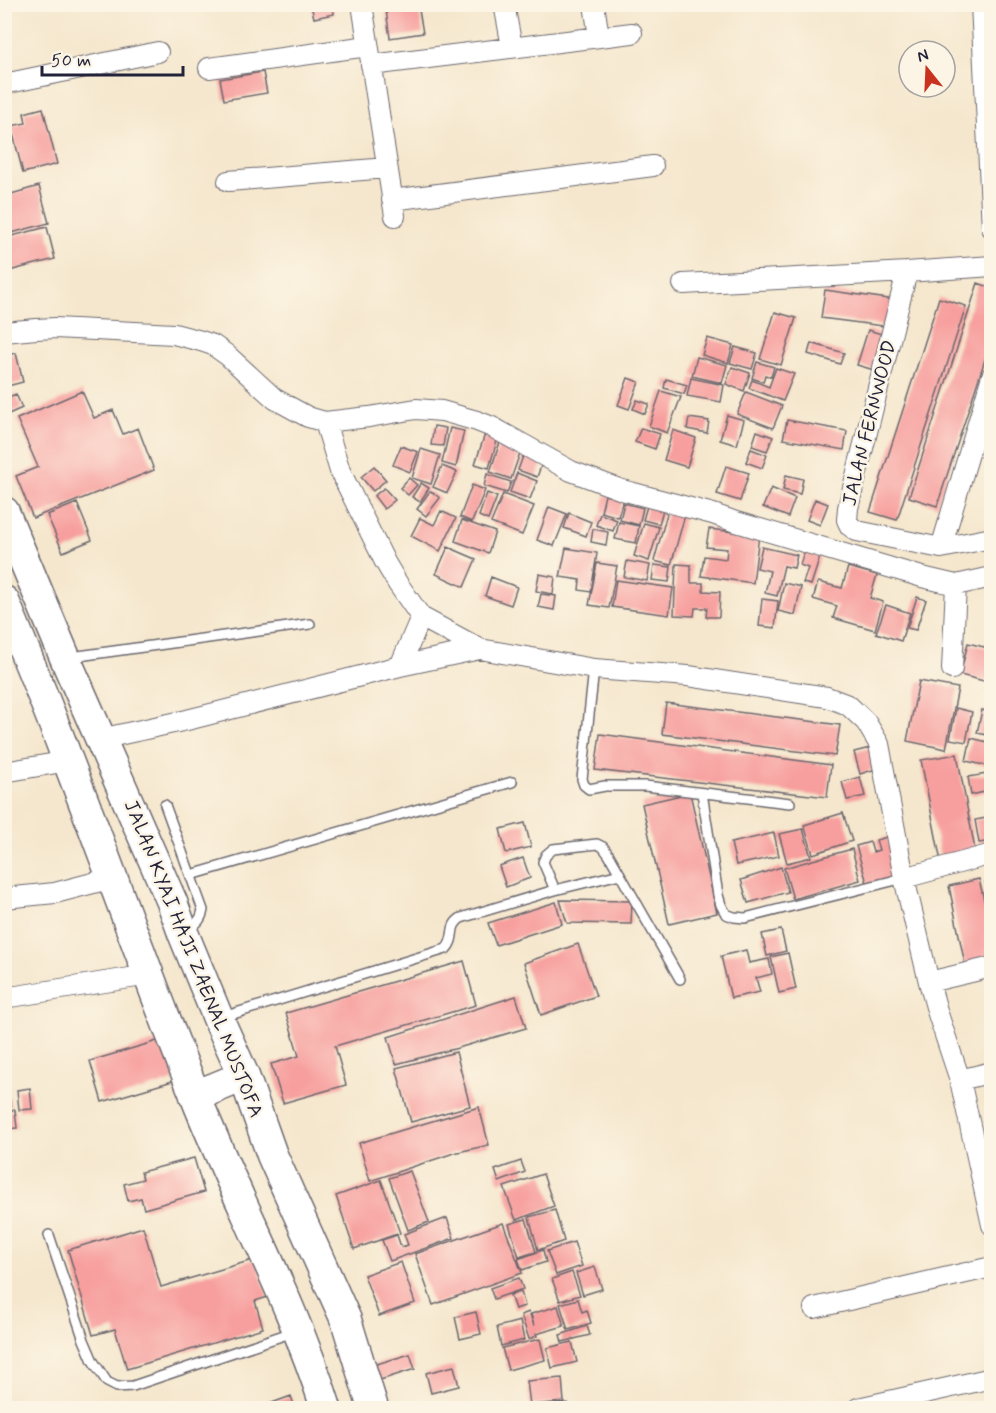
<svg xmlns="http://www.w3.org/2000/svg" width="996" height="1413" viewBox="0 0 996 1413" font-family="Mynerve,sans-serif">
<style>
.building{fill:#f79f9e}
.lines{fill:none;stroke-linecap:round;stroke-linejoin:round}
.lane-casing{stroke:#6c676e;stroke-width:12}
.street-casing{stroke:#6c676e;stroke-width:22}
.primary-casing{stroke:#6c676e;stroke-width:33}
.lane{stroke:#fff;stroke-width:9}
.street{stroke:#fff;stroke-width:20}
.primary{stroke:#fff;stroke-width:30}
.labels{text-anchor:middle;dominant-baseline:central;stroke-width:5;stroke-linejoin:round;paint-order:stroke}
.street-label{font-size:20px;fill:#22223b;stroke:#fcf5e5}
</style>
<rect width="100%" height="100%" fill="#fcf5e5"/>
<filter id="ink" filterUnits="userSpaceOnUse"><feTurbulence type="fractalNoise" baseFrequency=".0167" numOctaves="2"/><feDisplacementMap in="SourceGraphic" scale="12" xChannelSelector="R" yChannelSelector="G"/><feConvolveMatrix kernelMatrix="1 2 1 2 8 2 1 2 1" color-interpolation-filters="sRGB"/></filter>
<filter id="wash" filterUnits="userSpaceOnUse"><feTurbulence type="fractalNoise" baseFrequency=".008" numOctaves="4" result="noise"/><feDisplacementMap in="SourceGraphic" scale="24" xChannelSelector="R" yChannelSelector="G"/><feGaussianBlur stdDeviation="1.35" result="paint"/><feColorMatrix in="noise" values="0 0 0 0 0 0 0 0 0 0 0 0 0 0 0 0 0 1.4 0 .05"/><feComposite in="paint" operator="in"/></filter>
<g filter="url(#wash)">
<rect width="100%" height="100%" fill="#f5e7cd"/>
<g id="blocks">
<path class="building" d="M 385,4 L 418,4 L 423,33 L 390,38 Z
M 311,5 L 333,5 L 334,14 L 314,18 Z
M 263,72 L 267,93 L 224,100 L 220,79 Z
M 43,108 L 57,164 L 23,173 L 11,126 L 26,123 L 24,113 Z
M 39,186 L 49,223 L 4,235 L 4,196 Z
M 47,227 L 55,259 L 9,271 L 4,251 L 4,238 Z
M 978,283 L 992,288 L 992,338 L 937,506 L 909,497 Z
M 825,290 L 895,300 L 891,327 L 821,318 Z
M 939,298 L 966,306 L 897,520 L 870,512 Z
M 775,312 L 796,318 L 781,365 L 760,359 Z
M 868,330 L 885,335 L 874,370 L 857,365 Z
M 707,338 L 733,345 L 728,363 L 702,355 Z
M 811,343 L 844,353 L 840,364 L 808,354 Z
M 735,347 L 757,353 L 752,369 L 730,363 Z
M 16,353 L 23,382 L 4,387 L 4,356 Z
M 697,357 L 727,365 L 722,383 L 692,376 Z
M 757,362 L 774,367 L 771,377 L 765,375 L 763,382 L 752,378 Z
M 732,367 L 750,373 L 744,391 L 726,384 Z
M 776,368 L 794,374 L 783,401 L 749,388 L 752,380 L 769,387 Z
M 628,378 L 639,382 L 629,409 L 618,405 Z
M 691,378 L 724,385 L 721,402 L 687,396 Z
M 666,379 L 687,385 L 684,394 L 664,388 Z
M 82,391 L 94,418 L 113,410 L 123,434 L 138,428 L 154,470 L 33,518 L 16,476 L 38,467 L 17,419 Z
M 661,391 L 681,397 L 667,433 L 649,426 Z
M 746,392 L 782,406 L 773,428 L 737,414 Z
M 16,394 L 22,408 L 4,416 L 4,399 Z
M 637,400 L 649,404 L 645,414 L 633,409 Z
M 727,415 L 744,420 L 737,445 L 720,440 Z
M 689,418 L 709,421 L 707,433 L 687,429 Z
M 787,420 L 847,431 L 844,450 L 783,439 Z
M 434,426 L 446,428 L 443,446 L 431,445 Z
M 450,428 L 464,431 L 456,467 L 442,463 Z
M 641,428 L 660,434 L 655,449 L 635,442 Z
M 673,430 L 696,438 L 687,467 L 664,460 Z
M 486,431 L 499,434 L 489,468 L 475,464 Z
M 757,431 L 773,437 L 767,451 L 752,446 Z
M 501,439 L 522,447 L 511,479 L 490,472 Z
M 401,446 L 418,452 L 410,472 L 393,465 Z
M 421,449 L 440,455 L 431,484 L 412,478 Z
M 751,449 L 767,455 L 762,468 L 746,462 Z
M 525,451 L 544,458 L 537,477 L 518,470 Z
M 374,466 L 386,480 L 373,491 L 361,477 Z
M 442,466 L 457,472 L 447,493 L 433,487 Z
M 726,466 L 749,473 L 740,501 L 717,494 Z
M 517,473 L 537,481 L 530,499 L 510,492 Z
M 487,474 L 511,482 L 507,493 L 484,486 Z
M 786,475 L 803,479 L 800,494 L 783,490 Z
M 409,478 L 417,485 L 408,495 L 400,488 Z
M 421,483 L 429,488 L 420,502 L 412,497 Z
M 472,485 L 485,490 L 472,522 L 460,517 Z
M 384,488 L 395,500 L 384,509 L 374,496 Z
M 771,488 L 795,498 L 788,517 L 763,507 Z
M 430,491 L 440,498 L 426,516 L 417,509 Z
M 487,493 L 497,497 L 488,520 L 479,516 Z
M 503,494 L 534,506 L 522,535 L 491,523 Z
M 605,495 L 623,500 L 618,517 L 601,512 Z
M 815,499 L 828,504 L 820,525 L 807,520 Z
M 77,503 L 92,540 L 63,552 L 47,515 Z
M 624,503 L 643,508 L 639,525 L 620,520 Z
M 647,506 L 663,510 L 659,524 L 643,520 Z
M 549,507 L 567,514 L 554,546 L 537,540 Z
M 668,510 L 685,515 L 671,565 L 654,561 Z
M 441,511 L 456,518 L 440,551 L 411,536 L 420,518 L 434,525 Z
M 569,513 L 591,522 L 586,536 L 564,528 Z
M 600,514 L 617,520 L 613,531 L 596,525 Z
M 462,520 L 495,532 L 488,553 L 455,541 Z
M 619,522 L 639,526 L 636,543 L 615,539 Z
M 644,523 L 659,527 L 649,561 L 634,556 Z
M 593,529 L 608,532 L 606,545 L 591,542 Z
M 709,529 L 759,535 L 753,583 L 701,576 L 704,556 L 726,559 L 727,549 L 706,547 Z
M 448,547 L 476,559 L 464,587 L 436,574 Z
M 762,547 L 797,555 L 794,568 L 784,566 L 777,596 L 765,593 L 770,571 L 757,568 Z
M 566,548 L 597,553 L 591,592 L 579,590 L 580,580 L 560,577 Z
M 804,552 L 820,557 L 811,585 L 803,583 L 808,568 L 800,565 Z
M 627,561 L 650,565 L 647,581 L 624,577 Z
M 597,563 L 617,566 L 609,608 L 589,605 Z
M 676,564 L 691,565 L 691,583 L 703,583 L 703,591 L 720,592 L 719,617 L 706,617 L 707,608 L 695,608 L 694,616 L 674,615 Z
M 654,565 L 671,567 L 669,582 L 652,580 Z
M 848,567 L 877,575 L 870,598 L 883,602 L 875,630 L 833,618 L 837,606 L 813,599 L 818,582 L 842,588 Z
M 539,574 L 555,577 L 553,594 L 536,591 Z
M 491,577 L 517,587 L 511,605 L 485,596 Z
M 616,580 L 673,588 L 669,615 L 612,607 Z
M 784,583 L 801,587 L 795,615 L 778,611 Z
M 541,594 L 556,596 L 554,610 L 538,607 Z
M 917,597 L 926,600 L 916,630 L 907,628 Z
M 762,599 L 778,601 L 775,628 L 759,626 Z
M 886,605 L 910,613 L 901,641 L 876,633 Z
M 968,643 L 992,649 L 992,683 L 960,675 Z
M 919,681 L 958,688 L 946,749 L 907,741 Z
M 666,703 L 840,725 L 835,756 L 662,734 Z
M 956,708 L 972,712 L 966,742 L 950,739 Z
M 982,710 L 992,712 L 992,736 L 977,733 Z
M 600,734 L 831,765 L 827,797 L 595,770 Z
M 971,738 L 992,743 L 992,767 L 966,761 Z
M 874,747 L 879,768 L 860,774 L 854,752 Z
M 957,754 L 976,855 L 941,862 L 921,760 Z
M 986,774 L 989,791 L 971,795 L 968,777 Z
M 860,777 L 865,796 L 847,800 L 842,782 Z
M 690,793 L 717,913 L 669,924 L 642,804 Z
M 843,813 L 852,841 L 813,854 L 804,825 Z
M 992,817 L 992,841 L 979,843 L 975,820 Z
M 525,823 L 531,847 L 506,853 L 500,829 Z
M 803,829 L 811,857 L 787,863 L 779,834 Z
M 774,833 L 779,856 L 736,865 L 731,843 Z
M 887,837 L 899,877 L 868,886 L 856,846 L 870,842 L 873,852 L 879,850 L 876,840 Z
M 852,849 L 860,880 L 793,899 L 784,868 Z
M 523,858 L 530,878 L 506,887 L 499,866 Z
M 781,867 L 788,892 L 748,903 L 741,880 Z
M 979,879 L 992,934 L 992,960 L 965,965 L 949,886 Z
M 992,880 L 992,904 L 991,904 L 985,882 Z
M 560,900 L 632,901 L 631,924 L 567,923 Z
M 556,902 L 562,924 L 496,945 L 488,923 Z
M 781,930 L 786,951 L 767,956 L 762,934 Z
M 578,944 L 596,996 L 541,1015 L 524,963 Z
M 746,950 L 749,963 L 769,959 L 772,974 L 756,978 L 760,992 L 731,998 L 721,956 Z
M 788,953 L 796,989 L 779,993 L 771,957 Z
M 464,961 L 476,1005 L 335,1046 L 346,1085 L 283,1103 L 271,1064 L 299,1056 L 286,1013 Z
M 516,996 L 526,1028 L 458,1048 L 396,1064 L 388,1037 Z
M 164,1039 L 176,1080 L 102,1102 L 90,1061 Z
M 456,1052 L 470,1106 L 411,1122 L 396,1068 Z
M 4,1083 L 11,1106 L 4,1108 Z
M 30,1088 L 32,1109 L 19,1110 L 17,1090 Z
M 479,1107 L 489,1145 L 454,1153 L 370,1181 L 359,1143 Z
M 15,1110 L 17,1128 L 6,1129 L 4,1112 Z
M 194,1158 L 204,1192 L 144,1209 L 141,1198 L 128,1201 L 124,1184 L 143,1179 L 141,1172 Z
M 521,1161 L 525,1172 L 499,1182 L 495,1170 Z
M 410,1171 L 429,1222 L 408,1230 L 389,1178 Z
M 543,1174 L 554,1206 L 516,1220 L 504,1187 Z
M 381,1180 L 400,1233 L 354,1249 L 336,1196 Z
M 555,1210 L 564,1241 L 538,1250 L 529,1217 Z
M 447,1218 L 454,1238 L 390,1261 L 382,1240 L 397,1235 L 401,1247 L 408,1245 L 404,1234 Z
M 526,1219 L 536,1252 L 519,1257 L 509,1224 Z
M 503,1223 L 522,1273 L 433,1305 L 415,1254 Z
M 143,1227 L 161,1287 L 256,1259 L 268,1297 L 255,1301 L 263,1328 L 127,1369 L 115,1329 L 93,1335 L 68,1250 Z
M 574,1242 L 582,1266 L 556,1275 L 547,1251 Z
M 543,1250 L 546,1262 L 522,1270 L 518,1259 Z
M 401,1262 L 415,1303 L 379,1316 L 364,1275 Z
M 595,1267 L 602,1289 L 583,1295 L 576,1273 Z
M 572,1272 L 580,1295 L 560,1301 L 552,1279 Z
M 519,1278 L 523,1289 L 494,1299 L 490,1288 Z
M 521,1292 L 525,1306 L 515,1309 L 510,1295 Z
M 578,1299 L 582,1312 L 587,1310 L 591,1323 L 568,1330 L 560,1304 Z
M 558,1306 L 564,1326 L 536,1334 L 537,1336 L 529,1339 L 521,1315 L 529,1312 L 534,1326 L 531,1314 Z
M 476,1312 L 481,1334 L 460,1339 L 455,1317 Z
M 520,1321 L 524,1340 L 501,1346 L 497,1327 Z
M 587,1326 L 590,1335 L 562,1342 L 560,1335 Z
M 540,1339 L 545,1360 L 508,1370 L 502,1348 Z
M 572,1342 L 577,1362 L 552,1368 L 547,1348 Z
M 410,1354 L 415,1369 L 374,1382 L 370,1366 Z
M 454,1366 L 459,1386 L 431,1393 L 426,1373 Z
M 562,1378 L 564,1402 L 530,1405 L 527,1381 Z
M 291,1396 L 295,1408 L 258,1408 Z
M 568,1403 L 568,1408 L 540,1408 L 540,1407 Z"/>
</g>
</g>
<g filter="url(#ink)">
<use href="#blocks" fill-opacity="0" stroke="#6c676e" stroke-width="1.5"/>
<g class="lines">
<g class="lane-casing">
<path id="lane" d="M 71,657 L 310,624
M 594,669 L 582,779 L 584,785 L 589,789 L 605,786 L 645,786 L 790,803
M 702,793 L 718,895 L 721,905 L 726,914 L 734,917 L 745,918 L 904,878
M 165,805 L 203,910 C 201,921 196,924 187,930
M 191,875 L 512,782
M 555,890 L 620,874
M 223,1017 L 446,949 C 457,938 447,927 461,918 L 555,890 L 543,862 L 546,855 L 553,849 L 597,844 L 603,847 L 609,855 L 680,979
M 49,1235 L 84,1340 L 93,1361 L 107,1382 L 117,1387 L 133,1386 L 293,1332"/>
</g>
<g class="street-casing">
<path id="street" d="M 362,4 L 395,216
M 504,4 L 512,47
M 594,4 L 599,37
M 981,4 L 992,228
M 371,65 L 632,33
M 209,68 L 368,46
M 4,84 L 158,52
M 228,181 L 387,168
M 392,200 L 653,166
M 907,272 L 992,266
M 683,284 L 907,272 L 848,508 L 847,520 L 850,526 L 857,531 L 941,548 L 992,538
M 4,332 L 36,329 L 55,328 L 174,334 L 201,341 L 213,345 L 227,355 L 275,399 L 308,417 L 325,422 L 369,417 L 416,409 L 442,411 L 477,421 L 492,427 L 571,471 L 622,490 L 713,514 L 733,521 L 922,577 L 956,585 L 992,577
M 325,422 L 340,471 L 385,562 L 398,584 L 421,617 L 480,649 L 594,669 L 688,676 L 827,697 L 848,705 L 866,722 L 879,744 L 904,878 L 929,982 L 938,1014 L 960,1080 L 992,1225
M 941,548 L 992,376
M 400,666 L 421,617
M 952,669 L 956,585
M 100,739 L 187,720 L 400,666 L 480,649
M 4,772 L 68,761
M 904,878 L 992,854
M 4,898 L 55,893 L 112,878
M 929,982 L 992,967
M 4,998 L 149,975
M 960,1080 L 992,1072
M 814,1308 L 992,1267
M 858,1408 L 992,1378"/>
</g>
<g class="primary-casing">
<path id="primary" d="M 4,512 L 69,667 L 172,902 L 183,933 L 218,1018 L 244,1076 L 272,1155 L 346,1320 L 373,1408
M 4,601 C 26,654 48,707 68,761 C 111,872 151,985 195,1095 C 237,1201 292,1300 326,1408
M 195,1096 L 244,1076"/>
</g>
<use href="#lane" class="lane"/>
<use href="#street" class="street"/>
<use href="#primary" class="primary"/>
</g>
</g>
<g class="labels">
<g class="street-label">
<text transform="translate(870 423) rotate(-76)">JALAN FERNWOOD</text>
<text transform="translate(193 959) rotate(68)">JALAN KYAI HAJI ZAENAL MUSTOFA</text>
</g>
</g>
<rect width="996" height="1413" fill="none" stroke="#fcf5e5" stroke-width="24"/>
<g transform="translate(927 69) rotate(342)"><circle r="28" fill="#fcf5e5" stroke="#a5a1a1" stroke-width="1.5"/>
<path d="M0-4.5L10 22L0 15L-10 22Z" fill="#c8321e"/>
<text y="-9" font-size="16" font-weight="bold" text-anchor="middle" fill="#22223b">N</text>
</g>
<path d="M42 66v9h141v-9" fill="none" stroke="#22223b" stroke-width="3"/>
<text x="51" y="66" font-size="18" fill="#22223b" stroke="#fcf5e5" stroke-width="4.5" paint-order="stroke">50 m</text>
</svg>
